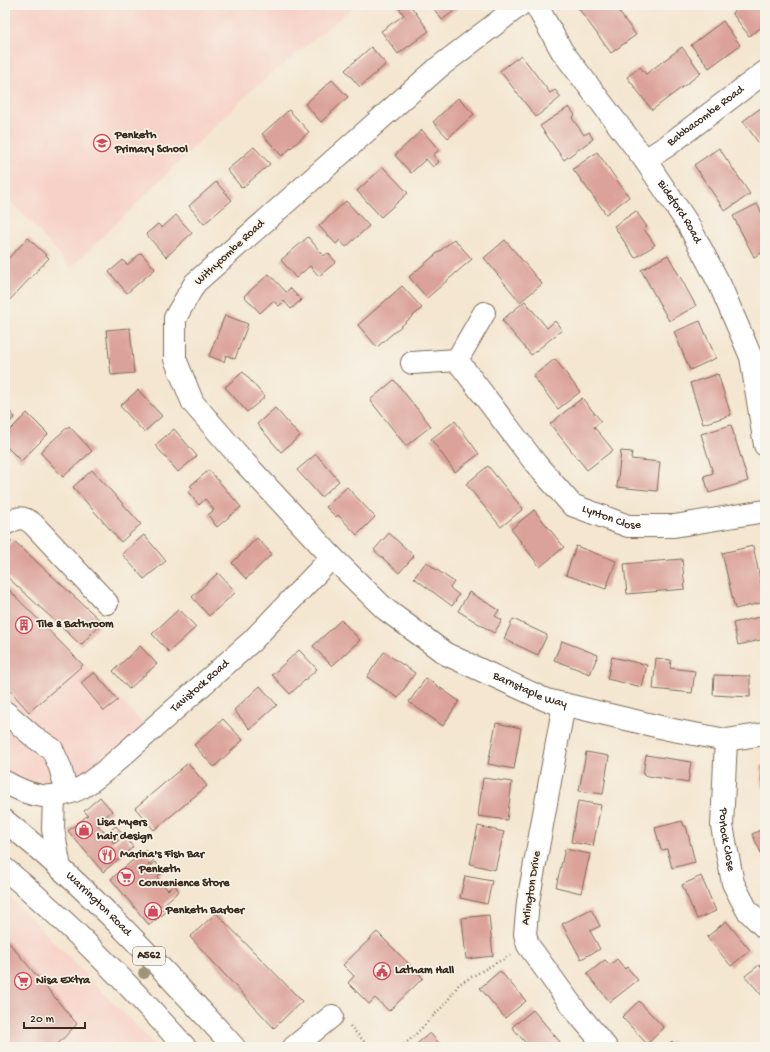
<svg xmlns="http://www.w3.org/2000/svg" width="770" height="1052" viewBox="0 0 770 1052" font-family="'Gochi Hand',sans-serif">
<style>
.built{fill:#f7d1c7}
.building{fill:#dba29a}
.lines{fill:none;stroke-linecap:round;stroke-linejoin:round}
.minor-casing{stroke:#7c6c5c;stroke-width:24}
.major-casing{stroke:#7c6c5c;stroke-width:24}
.path{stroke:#7c6c5c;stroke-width:2.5;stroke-dasharray:1 3;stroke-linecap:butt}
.minor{stroke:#fff;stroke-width:22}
.major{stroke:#fff;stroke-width:22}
.tree{fill:#9e9579}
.labels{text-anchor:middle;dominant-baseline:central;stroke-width:3.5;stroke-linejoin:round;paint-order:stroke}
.shield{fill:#f7f3e8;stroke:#73665b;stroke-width:1}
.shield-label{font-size:11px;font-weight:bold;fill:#3b2a1e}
.street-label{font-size:12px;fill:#3b2a1e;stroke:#f7f3e8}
.poi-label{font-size:12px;font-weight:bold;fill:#3b2a1e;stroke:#f7f3e8;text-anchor:start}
</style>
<rect width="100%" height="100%" fill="#f7f3e8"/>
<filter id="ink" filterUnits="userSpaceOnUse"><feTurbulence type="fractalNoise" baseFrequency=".025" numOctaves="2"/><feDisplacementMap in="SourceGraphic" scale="8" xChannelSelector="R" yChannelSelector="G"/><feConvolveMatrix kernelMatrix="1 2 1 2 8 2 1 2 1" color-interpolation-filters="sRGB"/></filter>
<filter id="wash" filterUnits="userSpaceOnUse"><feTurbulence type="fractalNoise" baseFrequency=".012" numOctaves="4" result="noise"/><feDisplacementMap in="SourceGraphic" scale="16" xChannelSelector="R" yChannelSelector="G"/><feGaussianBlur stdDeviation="0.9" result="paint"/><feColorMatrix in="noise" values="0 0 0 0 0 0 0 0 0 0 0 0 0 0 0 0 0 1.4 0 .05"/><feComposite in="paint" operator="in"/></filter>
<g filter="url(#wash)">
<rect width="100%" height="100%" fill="#f4e6d0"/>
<path class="built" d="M 5,5 L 356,5 L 253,89 L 71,268 L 29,220 L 5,197 Z
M 5,585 L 153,733 L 95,785 L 20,785 L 5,775 Z
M 5,892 L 151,1041 L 157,1047 L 5,1047 Z"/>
<g id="blocks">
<path class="building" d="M 397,5 L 410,5 L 429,31 L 398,54 L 381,31 L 404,15 Z
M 431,5 L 462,5 L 442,20 Z
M 576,5 L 614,5 L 636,35 L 611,53 Z
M 742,5 L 765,5 L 765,25 L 749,36 L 732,13 Z
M 723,21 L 740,45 L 709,68 L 691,45 Z
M 371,47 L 386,64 L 360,87 L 345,70 Z
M 682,47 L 701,73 L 652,110 L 627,77 L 640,67 L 646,74 Z
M 521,55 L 550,93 L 555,90 L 561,97 L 536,117 L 500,71 Z
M 332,80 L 348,97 L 321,122 L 305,104 Z
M 458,98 L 474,114 L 448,138 L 433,122 Z
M 765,105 L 765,142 L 760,145 L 743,121 Z
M 569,107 L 575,115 L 572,118 L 584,135 L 589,132 L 593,139 L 564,160 L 540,126 Z
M 289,110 L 309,132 L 282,156 L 262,134 Z
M 422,130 L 439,150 L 433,155 L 439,162 L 433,167 L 426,159 L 411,173 L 395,155 Z
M 254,147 L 270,164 L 242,188 L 227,170 Z
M 719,148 L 750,194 L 725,211 L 694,165 Z
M 597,152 L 629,197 L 606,214 L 573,169 Z
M 383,167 L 408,193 L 381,217 L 357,191 Z
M 216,182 L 232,200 L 204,224 L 189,206 Z
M 346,201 L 369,226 L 346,247 L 340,240 L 336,244 L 319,226 Z
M 757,204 L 765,219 L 765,251 L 754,257 L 733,216 Z
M 636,211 L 647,227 L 644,229 L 655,245 L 635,258 L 614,226 Z
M 176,215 L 192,233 L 166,257 L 146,234 L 158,224 L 162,228 Z
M 308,237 L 324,256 L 328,253 L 336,262 L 319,276 L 310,266 L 296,278 L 281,260 Z
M 28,238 L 49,258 L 5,305 L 5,262 Z
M 454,239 L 472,259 L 427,298 L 409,277 Z
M 505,240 L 542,284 L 520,302 L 484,258 Z
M 141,253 L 155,269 L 127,293 L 109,272 L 123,260 L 127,265 Z
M 668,255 L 696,306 L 669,321 L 641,270 Z
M 269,274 L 286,292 L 290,288 L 301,300 L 291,309 L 284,301 L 279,306 L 273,301 L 260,313 L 244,296 Z
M 402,286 L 422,308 L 377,347 L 358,325 Z
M 525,301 L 547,328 L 555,321 L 562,330 L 531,355 L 502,320 Z
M 225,315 L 248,324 L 235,359 L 226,355 L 224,362 L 209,356 Z
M 700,321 L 716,358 L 690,370 L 674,332 Z
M 130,328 L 134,373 L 111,375 L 106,330 Z
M 555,359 L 580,392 L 558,409 L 533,376 Z
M 243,372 L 265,397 L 247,412 L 225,387 Z
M 718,374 L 731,415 L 703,424 L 690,383 Z
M 394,380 L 431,426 L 406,446 L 370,400 Z
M 138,390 L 162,416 L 144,432 L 120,406 Z
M 582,398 L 601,421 L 594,427 L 613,450 L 587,470 L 550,424 Z
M 5,407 L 15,417 L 5,427 Z
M 275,408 L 300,436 L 281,452 L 257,424 Z
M 27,413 L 48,434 L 21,461 L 5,445 L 5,435 Z
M 455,421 L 479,454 L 455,472 L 431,439 Z
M 731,425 L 748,481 L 709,493 L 704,476 L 713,473 L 701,434 Z
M 69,426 L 92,451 L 63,477 L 40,452 Z
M 174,429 L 197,456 L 178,472 L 155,445 Z
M 621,451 L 632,452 L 631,459 L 660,462 L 657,491 L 617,487 Z
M 316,454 L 339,481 L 321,497 L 297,470 Z
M 488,466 L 523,509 L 501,527 L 466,484 Z
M 92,470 L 141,524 L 121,542 L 73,487 Z
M 209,470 L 241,507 L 217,527 L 208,515 L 214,510 L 205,499 L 199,505 L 188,492 L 193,488 L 190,486 Z
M 347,487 L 375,517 L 357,535 L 338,515 L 336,517 L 326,507 Z
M 534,510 L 564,547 L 540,567 L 511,529 Z
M 389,533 L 414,556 L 399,573 L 374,550 Z
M 144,535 L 166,561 L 144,579 L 122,554 Z
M 257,538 L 272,554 L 246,579 L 232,563 Z
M 13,540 L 102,622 L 81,645 L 5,575 L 5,549 Z
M 576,546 L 616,561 L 606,589 L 566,575 Z
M 753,546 L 765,602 L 735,609 L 722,553 Z
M 682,559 L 685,589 L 627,594 L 624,564 Z
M 426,562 L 454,582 L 450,588 L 459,595 L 452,606 L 414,578 Z
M 218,573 L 236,592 L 209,616 L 192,597 Z
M 5,586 L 83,665 L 29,712 L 5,685 Z
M 469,592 L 499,610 L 495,616 L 502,620 L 494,633 L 458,611 Z
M 179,609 L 196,627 L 169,652 L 152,634 Z
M 764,616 L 765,639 L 738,645 L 733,623 Z
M 513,619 L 547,635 L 538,655 L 504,639 Z
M 341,620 L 360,640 L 332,666 L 313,646 Z
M 562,641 L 598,655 L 590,674 L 554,660 Z
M 140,646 L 157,664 L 129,689 L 113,671 Z
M 299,650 L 317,669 L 290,694 L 272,675 Z
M 384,652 L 415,673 L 398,698 L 367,677 Z
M 612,657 L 647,665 L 642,687 L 607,679 Z
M 656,658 L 671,660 L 670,668 L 695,671 L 692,693 L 653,689 Z
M 94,672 L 118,700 L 104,711 L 81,683 Z
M 714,675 L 750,676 L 750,697 L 713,695 Z
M 426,678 L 459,701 L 443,726 L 409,702 Z
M 260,686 L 277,705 L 250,729 L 234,710 Z
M 223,719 L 243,740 L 214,767 L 194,745 Z
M 496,723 L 521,728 L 514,769 L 488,764 Z
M 586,752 L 609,756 L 603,794 L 579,791 Z
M 646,755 L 691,762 L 688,783 L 643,775 Z
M 188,763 L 207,786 L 154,830 L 135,808 Z
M 765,765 L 765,787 L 762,788 L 761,766 Z
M 483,778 L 512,782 L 507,820 L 478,816 Z
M 100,797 L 112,811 L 97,824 L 106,834 L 116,826 L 122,833 L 112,841 L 114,844 L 124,835 L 133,847 L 103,872 L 68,831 L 88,815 L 84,811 Z
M 578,801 L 601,805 L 593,846 L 571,842 Z
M 682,821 L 684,826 L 686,826 L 695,862 L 672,868 L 667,849 L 661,850 L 655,828 Z
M 478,826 L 504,832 L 495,870 L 470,864 Z
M 765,828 L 765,861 L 752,834 Z
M 565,849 L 590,854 L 581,893 L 556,887 Z
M 145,850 L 154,860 L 148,865 L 149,866 L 155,862 L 163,872 L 157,877 L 168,890 L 174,884 L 179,891 L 164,904 L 166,907 L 162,910 L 165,913 L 149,925 L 111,879 Z
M 465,876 L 492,881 L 487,904 L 460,898 Z
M 701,876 L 716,911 L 697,919 L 682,885 Z
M 591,909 L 600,926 L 590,931 L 600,949 L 581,959 L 562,924 Z
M 216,913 L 302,1001 L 274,1028 L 190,937 Z
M 489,915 L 493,956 L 466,959 L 462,918 Z
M 726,921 L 750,950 L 731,966 L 707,937 Z
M 377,932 L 423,978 L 389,1011 L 375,998 L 369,1004 L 348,983 L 354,976 L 343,965 Z
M 5,938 L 77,1024 L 55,1047 L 5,1047 Z
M 617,959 L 625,969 L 627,967 L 638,980 L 610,1002 L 587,974 L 605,960 L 610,965 Z
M 759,965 L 765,972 L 765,999 L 745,976 Z
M 500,971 L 526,1001 L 505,1018 L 480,988 Z
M 639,1001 L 664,1028 L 647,1044 L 622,1017 Z
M 533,1010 L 560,1042 L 555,1047 L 529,1047 L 512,1027 Z
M 430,1033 L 442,1047 L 413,1047 Z
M 316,1040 L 322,1047 L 307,1047 Z
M 672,1041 L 677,1047 L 665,1047 Z"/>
</g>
</g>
<g filter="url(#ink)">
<use href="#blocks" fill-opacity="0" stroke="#7c6c5c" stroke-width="1"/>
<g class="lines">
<g class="minor-casing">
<g id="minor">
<path id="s1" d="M 520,5 L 439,67 L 195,283 L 175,318 L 175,359 L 193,403 L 245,463 L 332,557 L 385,609 L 446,654 L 546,700 L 673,730 L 726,740 L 765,734"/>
<path id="s2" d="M 536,5 L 562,51 L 645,160 L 688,224 L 720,285 L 751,357 L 765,445"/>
<path id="s3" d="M 645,160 L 667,146 L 765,72"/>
<path id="s4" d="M 457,360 L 536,464 L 572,505 L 628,526 L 674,526 L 765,511"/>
<path d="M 412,363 L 457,360 L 484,313"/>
<path d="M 5,524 C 18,518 21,515 33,524 L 107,603"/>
<path d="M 564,704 L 528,902 L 525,934 L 528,945 L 575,1010 L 606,1047"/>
<path d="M 5,712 L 34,737 L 52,749 L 60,767 L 67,793"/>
<path id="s5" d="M 726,740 L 722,826 L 733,883 L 747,910 L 765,928"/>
<path id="s6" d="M 5,782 C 31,797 52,802 81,788 C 90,783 98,776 106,770 L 252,641 L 332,557"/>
<path d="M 294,1047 L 332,1016"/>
</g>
</g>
<g class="major-casing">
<g id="major">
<path d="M 54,796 L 53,829 L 60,868"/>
<path id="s7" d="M 5,821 C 89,888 162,968 234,1047"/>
<path d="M 5,869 C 70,923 129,985 185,1047"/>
</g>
</g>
<path class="path" d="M 350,1026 L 369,1047
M 401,1047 L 413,1037 L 446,1003 L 459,984 L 510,955"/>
<use href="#minor" class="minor"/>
<use href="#major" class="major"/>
</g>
<circle class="tree" cx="144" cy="973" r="6"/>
</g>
<defs>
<g id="school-ring" transform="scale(0.9)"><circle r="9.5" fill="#f7f3e8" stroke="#d1495b" stroke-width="1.5"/><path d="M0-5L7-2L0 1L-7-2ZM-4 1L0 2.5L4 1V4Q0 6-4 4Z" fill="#d1495b"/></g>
<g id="building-ring" transform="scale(0.9)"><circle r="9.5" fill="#f7f3e8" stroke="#d1495b" stroke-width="1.5"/><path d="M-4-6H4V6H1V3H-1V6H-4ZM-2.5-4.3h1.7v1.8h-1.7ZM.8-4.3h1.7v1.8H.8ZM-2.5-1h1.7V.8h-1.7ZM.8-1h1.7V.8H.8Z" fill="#d1495b"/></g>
<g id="shop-ring" transform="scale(0.9)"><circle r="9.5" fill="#f7f3e8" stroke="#d1495b" stroke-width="1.5"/><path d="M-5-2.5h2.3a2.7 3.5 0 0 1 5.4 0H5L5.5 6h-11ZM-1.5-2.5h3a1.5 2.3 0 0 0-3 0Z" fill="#d1495b"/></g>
<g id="restaurant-ring" transform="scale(0.9)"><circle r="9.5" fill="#f7f3e8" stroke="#d1495b" stroke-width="1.5"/><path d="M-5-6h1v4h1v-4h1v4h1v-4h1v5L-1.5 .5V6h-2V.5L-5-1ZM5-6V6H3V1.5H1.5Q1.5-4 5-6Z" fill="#d1495b"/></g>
<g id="supermarket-ring" transform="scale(0.9)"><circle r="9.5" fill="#f7f3e8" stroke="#d1495b" stroke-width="1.5"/><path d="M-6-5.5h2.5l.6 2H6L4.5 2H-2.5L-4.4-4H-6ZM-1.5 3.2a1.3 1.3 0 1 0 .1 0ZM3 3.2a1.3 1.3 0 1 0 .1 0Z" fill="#d1495b"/></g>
<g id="civic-ring" transform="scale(0.9)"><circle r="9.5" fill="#f7f3e8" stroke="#d1495b" stroke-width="1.5"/><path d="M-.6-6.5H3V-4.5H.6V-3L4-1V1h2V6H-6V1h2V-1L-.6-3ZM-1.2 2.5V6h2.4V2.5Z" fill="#d1495b"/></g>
</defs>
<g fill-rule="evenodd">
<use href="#school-ring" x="102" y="143"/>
<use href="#building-ring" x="24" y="625"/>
<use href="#shop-ring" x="84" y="830"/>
<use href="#restaurant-ring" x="107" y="855"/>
<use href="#supermarket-ring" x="126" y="877"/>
<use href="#shop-ring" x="153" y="911"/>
<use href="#civic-ring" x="382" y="971"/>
<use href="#supermarket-ring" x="23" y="981"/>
</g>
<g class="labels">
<rect class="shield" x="133" y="947" width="32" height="18" rx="3"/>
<g class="shield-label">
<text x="149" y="956">A562</text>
</g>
<g class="street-label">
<text stroke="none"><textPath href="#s3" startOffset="75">Babbacombe Road</textPath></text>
<text stroke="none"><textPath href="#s2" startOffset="252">Bideford Road</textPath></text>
<text transform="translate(230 253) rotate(-43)">Withycombe Road</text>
<text stroke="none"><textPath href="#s4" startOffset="227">Lynton Close</textPath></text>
<text stroke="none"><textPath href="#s6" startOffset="237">Tavistock Road</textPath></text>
<text stroke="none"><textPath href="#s1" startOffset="1006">Barnstaple Way</textPath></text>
<text stroke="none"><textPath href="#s5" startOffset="100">Porlock Close</textPath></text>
<text transform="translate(532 888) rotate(-81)">Arlington Drive</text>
<text stroke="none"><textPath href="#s7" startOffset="125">Warrington Road</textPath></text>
</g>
<g class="poi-label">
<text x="115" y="136">Penketh<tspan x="115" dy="14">Primary School</tspan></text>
<text x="37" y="625">Tile &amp; Bathroom</text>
<text x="97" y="823">Lisa Myers<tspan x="97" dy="14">hair design</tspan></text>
<text x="120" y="855">Marina's Fish Bar</text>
<text x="139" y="870">Penketh<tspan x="139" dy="14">Convenience Store</tspan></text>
<text x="166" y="911">Penketh Barber</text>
<text x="395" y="971">Latham Hall</text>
<text x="36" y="981">Nisa Extra</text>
</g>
</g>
<rect width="770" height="1052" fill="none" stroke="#f7f3e8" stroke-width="20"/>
<path d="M24 1022v6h61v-6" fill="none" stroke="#3b2a1e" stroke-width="2"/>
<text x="30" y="1022" font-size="12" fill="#3b2a1e" stroke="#f7f3e8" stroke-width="3" paint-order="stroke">20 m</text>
</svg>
